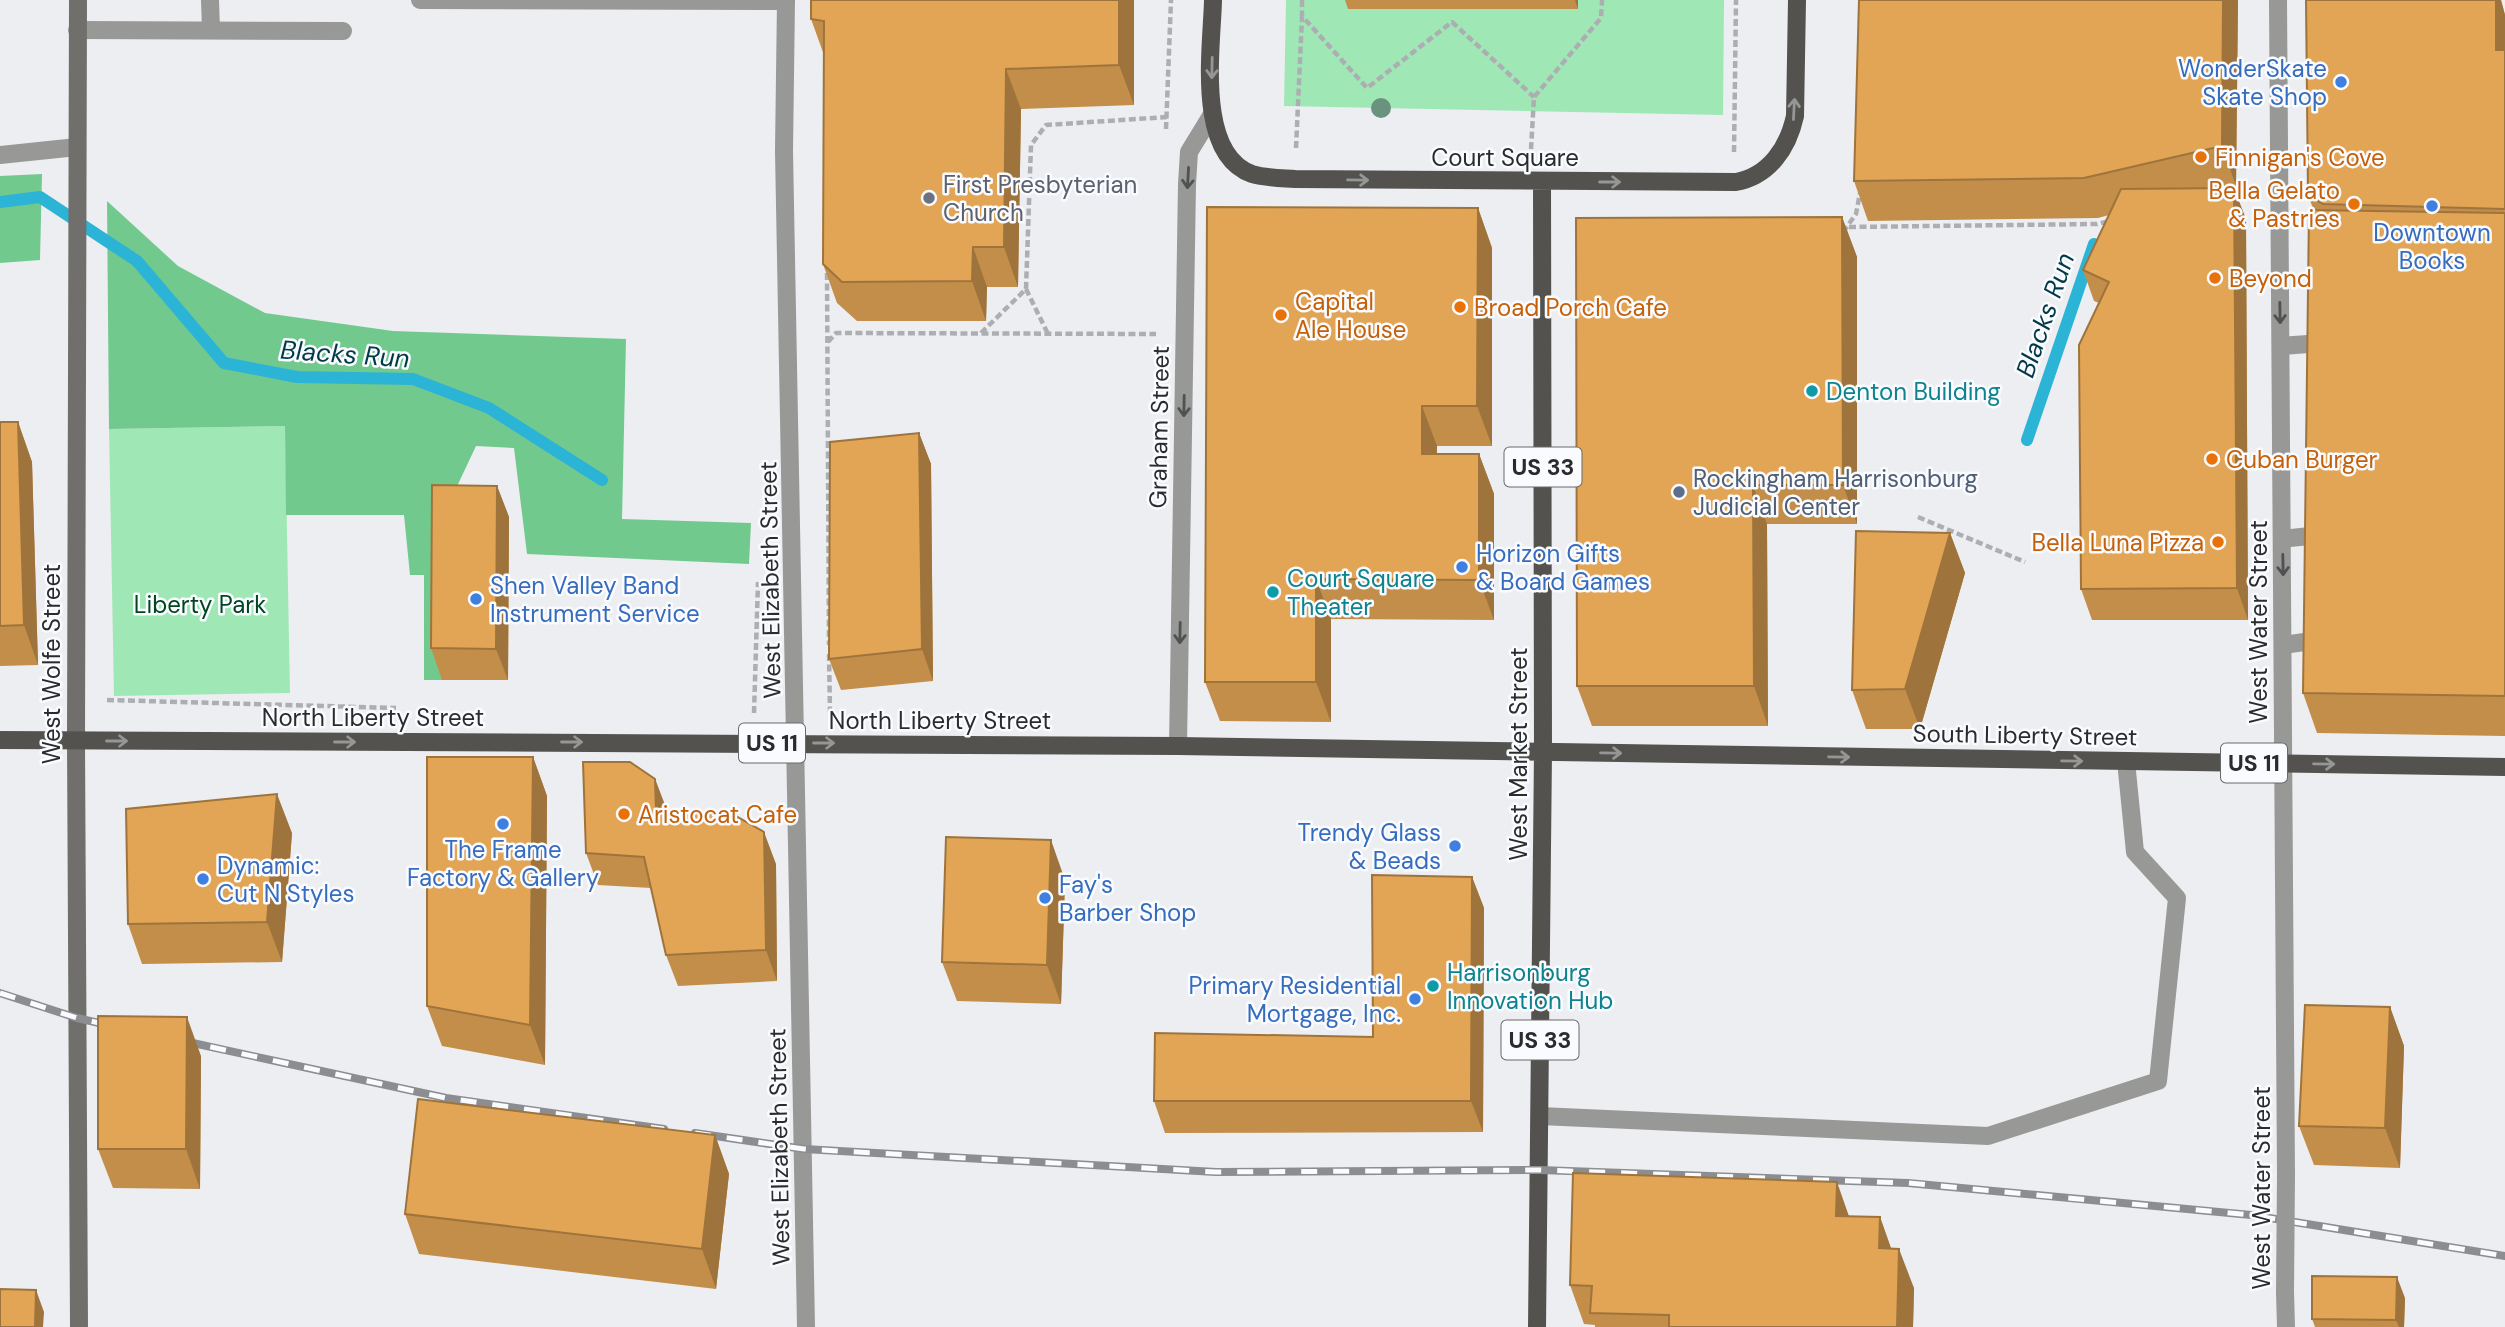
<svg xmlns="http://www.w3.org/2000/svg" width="2505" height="1327" viewBox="0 0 2505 1327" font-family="'DM Sans',sans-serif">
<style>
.green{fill:#9fe8b5}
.forest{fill:#72c98e}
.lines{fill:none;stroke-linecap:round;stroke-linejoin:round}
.stream{stroke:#2cb4d6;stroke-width:12}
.path{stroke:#acaeb1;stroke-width:4.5;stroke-dasharray:7 3.5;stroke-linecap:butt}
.lane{stroke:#989896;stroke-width:18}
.street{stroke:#989896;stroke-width:18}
.secondary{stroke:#706f6c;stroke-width:18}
.primary{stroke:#53524f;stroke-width:18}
.rail-casing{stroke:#8c8d90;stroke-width:8}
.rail{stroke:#fafbfe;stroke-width:5;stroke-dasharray:16;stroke-linecap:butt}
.street-bridge{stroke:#989896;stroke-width:18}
.tree{fill:#6a927f}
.wall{fill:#c28e4a}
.shaded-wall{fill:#9e743c}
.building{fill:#e2a556;stroke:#9e743c;stroke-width:2}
.oneway{stroke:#969695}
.oneway2{stroke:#505151}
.shop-dot{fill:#3f7fe0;stroke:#fafbfe;stroke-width:2.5}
.food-dot{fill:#e8710a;stroke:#fafbfe;stroke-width:2.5}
.worship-dot{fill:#6b7280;stroke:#fafbfe;stroke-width:2.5}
.culture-dot{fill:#0f9aa8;stroke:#fafbfe;stroke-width:2.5}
.service-dot{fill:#5c6f8a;stroke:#fafbfe;stroke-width:2.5}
.labels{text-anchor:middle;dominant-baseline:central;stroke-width:5;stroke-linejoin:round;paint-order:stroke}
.shield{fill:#fafbfe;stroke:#68696b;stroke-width:2}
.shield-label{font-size:23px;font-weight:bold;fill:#2a2b2c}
.shop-label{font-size:24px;fill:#366cbe;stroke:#fafbfe;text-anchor:start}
.street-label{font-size:24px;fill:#2a2b2c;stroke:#fafbfe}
.food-label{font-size:24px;fill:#c56008;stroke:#fafbfe;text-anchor:start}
.worship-label{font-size:24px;fill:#5b616d;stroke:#fafbfe;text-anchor:start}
.culture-label{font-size:24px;fill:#0d838f;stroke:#fafbfe;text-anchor:start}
.service-label{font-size:24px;fill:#4e5e75;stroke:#fafbfe;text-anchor:start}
.park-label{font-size:24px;fill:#004621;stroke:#fafbfe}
.water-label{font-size:26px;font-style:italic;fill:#003a48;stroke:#fafbfe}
</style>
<rect width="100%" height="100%" fill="#eceef2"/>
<path class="green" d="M 1286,0 L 1724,0 L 1723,115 L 1284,106 Z
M 285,426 L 290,693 L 114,696 L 109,429 Z"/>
<path class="forest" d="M 42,174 L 40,260 L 0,263 L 0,176 Z
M 107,201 L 178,266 L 265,313 L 393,331 L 626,339 L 622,519 L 751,523 L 749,564 L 527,554 L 514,448 L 476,446 L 443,516 L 442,680 L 424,680 L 424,575 L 410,575 L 404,515 L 286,515 L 285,426 L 109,429 Z"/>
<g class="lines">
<path class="stream" d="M 0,202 L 40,197 L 137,261 L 224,363 L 297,377 L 413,379 L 489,408 L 602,480
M 2027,440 L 2094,244"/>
<path class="path" d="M 1302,0 L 1302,16 L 1367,88 L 1452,22 L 1534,97
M 1166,129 L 1171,0
M 1296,148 L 1302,17
M 1531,149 L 1534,97 L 1601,18 L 1602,0
M 1734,152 L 1736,0
M 2232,196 L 2251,192
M 1849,227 L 2097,224 L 2110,221
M 1843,232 L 1856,214 L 1860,193
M 827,273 L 829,645
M 1026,289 L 1048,334
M 981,333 L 1026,289 L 1031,145 L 1046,125 L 1167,117
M 828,342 L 836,333 L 1156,334
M 1918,517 L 2025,562
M 829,654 L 830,712 L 834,712
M 107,700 L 396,708
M 754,713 L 758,582"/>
<path class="lane" d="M 210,0 L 211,30
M 420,0 L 786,1
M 77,30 L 343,31
M 0,155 L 77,147
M 2281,346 L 2322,343
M 2282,539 L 2319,535
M 2283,645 L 2318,640
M 1540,1116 L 1988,1136 L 2158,1081 L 2177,898 L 2135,852 L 2126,761"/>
<path class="street" d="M 786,0 L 784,151 L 806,1327
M 2278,0 L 2286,1175
M 1178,746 L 1187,184 L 1189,152 L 1211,116
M 2285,1292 L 2286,1327"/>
<path class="secondary" d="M 78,0 L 76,741 L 79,1327"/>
<path class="primary" d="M 1213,0 C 1212,46 1195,154 1252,174 C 1265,178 1281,178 1295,179 L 1736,182 C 1769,176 1788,148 1795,116 L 1797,0
M 0,740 L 1178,746 L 2505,767
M 1537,1327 L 1543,752 L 1542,181"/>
<g class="rail-casing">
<path id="rail" d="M 0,993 L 77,1018 L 117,1027
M 179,1040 L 446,1098 L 664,1129
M 695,1133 L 804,1149 L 1216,1172 L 1540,1170 L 1908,1183 L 2251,1215 L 2505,1256"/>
</g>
<use href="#rail" class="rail"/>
<path class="street-bridge" d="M 2285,1292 L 2286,1175"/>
</g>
<circle class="tree" cx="1381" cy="108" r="10"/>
<path class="wall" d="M 1134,0 L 1134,105 L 1021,109 L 1018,287 L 987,287 L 986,321 L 857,321 L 837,303 L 823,264 L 824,55 L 811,19 Z
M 1345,0 L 1578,0 L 1578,9 L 1348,9 Z
M 2238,0 L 2236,186 L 2229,188 L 2246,219 L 2248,620 L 2092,620 L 2081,589 L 2099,303 L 2094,301 L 2083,270 L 2109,215 L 2098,218 L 1868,221 L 1854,181 Z
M 2306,0 L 2501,0 L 2505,15 L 2505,736 L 2317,733 L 2303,693 L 2314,211 L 2308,195 Z
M 1478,208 L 1492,248 L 1492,446 L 1437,446 L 1437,454 L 1479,454 L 1494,494 L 1494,620 L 1331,619 L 1331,722 L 1220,721 L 1205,682 Z
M 1842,217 L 1857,257 L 1857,524 L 1767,524 L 1768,726 L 1592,726 L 1577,686 Z
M 0,422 L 18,422 L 32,462 L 38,665 L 0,666 Z
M 919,433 L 931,464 L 933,681 L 841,690 L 829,659 Z
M 497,486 L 509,517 L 508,680 L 442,680 L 431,648 Z
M 1950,533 L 1965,573 L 1920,729 L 1866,729 L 1852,690 Z
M 533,757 L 547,796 L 545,1065 L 442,1046 L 427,1006 Z
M 655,779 L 667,812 L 776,864 L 777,981 L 678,986 L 666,955 L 651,888 L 598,885 L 586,853 Z
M 292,833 L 282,962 L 142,964 L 128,924 Z
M 1472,877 L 1484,908 L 1483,1132 L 1165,1133 L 1154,1101 L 1373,1037 Z
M 1065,880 L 1061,1004 L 957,1001 L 942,962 Z
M 2390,1007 L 2404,1046 L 2400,1168 L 2314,1165 L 2299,1126 Z
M 201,1056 L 200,1189 L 113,1188 L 98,1149 Z
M 715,1135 L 729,1174 L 716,1289 L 419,1254 L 405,1214 Z
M 1849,1216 L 1880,1217 L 1891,1248 L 1914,1288 L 1913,1327 L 1595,1327 L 1595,1325 L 1584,1324 L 1570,1285 Z
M 2405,1298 L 2404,1327 L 2315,1327 L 2312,1319 Z"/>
<path class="shaded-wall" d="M 1119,0 L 1134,0 L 1134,105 L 1119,65 Z
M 1575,0 L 1578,0 L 1578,9 Z
M 2223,0 L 2238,0 L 2236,186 L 2222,146 Z
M 2496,0 L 2501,0 L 2505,15 L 2505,74 L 2496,50 Z
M 1006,69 L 1021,109 L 1018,287 L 1004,247 Z
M 2234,188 L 2246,219 L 2248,620 L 2237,588 Z
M 1478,208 L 1492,248 L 1492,446 L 1477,406 Z
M 1842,217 L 1857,257 L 1857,524 L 1843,485 Z
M 973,247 L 987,287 L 986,321 L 972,281 Z
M 1422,406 L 1437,446 L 1436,493 L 1422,454 Z
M 18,422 L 32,462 L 38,665 L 24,625 Z
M 919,433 L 931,464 L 933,681 L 922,649 Z
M 1479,454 L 1494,494 L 1494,620 L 1479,580 Z
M 1753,485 L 1767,524 L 1768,726 L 1754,686 Z
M 497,486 L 509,517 L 508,680 L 496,649 Z
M 1950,533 L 1965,573 L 1920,729 L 1905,689 Z
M 1316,579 L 1331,619 L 1331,722 L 1316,682 Z
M 533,757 L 547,796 L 545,1065 L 530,1025 Z
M 655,779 L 667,810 L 668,842 L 656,811 Z
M 277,794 L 292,833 L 282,962 L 267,922 Z
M 764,832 L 776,864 L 777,981 L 766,950 Z
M 1051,840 L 1065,880 L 1061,1004 L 1047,965 Z
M 1472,877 L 1484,908 L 1483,1132 L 1471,1101 Z
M 2390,1007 L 2404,1046 L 2400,1168 L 2385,1128 Z
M 187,1017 L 201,1056 L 200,1189 L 186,1149 Z
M 715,1135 L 729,1174 L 716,1289 L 702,1249 Z
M 1837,1182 L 1851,1222 L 1836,1216 Z
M 1880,1217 L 1894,1257 L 1879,1248 Z
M 1899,1249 L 1914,1288 L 1913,1327 L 1897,1327 Z
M 2397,1277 L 2405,1298 L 2404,1327 L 2399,1327 L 2396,1320 Z
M 36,1290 L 44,1312 L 43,1327 L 35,1327 Z"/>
<path class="building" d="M 811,0 L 1119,0 L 1119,65 L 1006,69 L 1004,247 L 973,247 L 972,281 L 842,282 L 823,264 L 824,21 L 811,19 Z
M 1859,0 L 2223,0 L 2222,146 L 2084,178 L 1854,181 Z
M 2306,0 L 2496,0 L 2496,50 L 2505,50 L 2505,209 L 2323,204 L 2308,195 Z
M 2234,188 L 2237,588 L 2081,589 L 2079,345 L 2109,282 L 2083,270 L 2121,189 Z
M 1207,207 L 1478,208 L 1477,406 L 1422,406 L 1422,454 L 1479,454 L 1479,580 L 1316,579 L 1316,682 L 1205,682 Z
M 2309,210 L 2505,213 L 2505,696 L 2303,693 Z
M 1842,217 L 1843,485 L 1753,485 L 1754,686 L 1577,686 L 1576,218 Z
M 0,422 L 18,422 L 24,625 L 0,626 Z
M 919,433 L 922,649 L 829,659 L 830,442 Z
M 432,485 L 497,486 L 496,649 L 431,648 Z
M 1856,531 L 1950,533 L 1905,689 L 1852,690 Z
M 427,757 L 533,757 L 530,1025 L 427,1006 Z
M 583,762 L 630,762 L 655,779 L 656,811 L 734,815 L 764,832 L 766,950 L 666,955 L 644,857 L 586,853 Z
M 277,794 L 267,922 L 128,924 L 126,809 Z
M 946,837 L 1051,840 L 1047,965 L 942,962 Z
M 1372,875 L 1472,877 L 1471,1101 L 1154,1101 L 1155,1033 L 1373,1037 Z
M 2305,1005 L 2390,1007 L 2385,1128 L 2299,1126 Z
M 98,1016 L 187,1017 L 186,1149 L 98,1149 Z
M 418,1099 L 715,1135 L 702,1249 L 405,1214 Z
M 1573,1173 L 1837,1182 L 1836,1216 L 1880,1217 L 1879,1248 L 1899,1249 L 1897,1327 L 1669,1327 L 1669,1315 L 1590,1313 L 1592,1286 L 1570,1285 Z
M 2312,1276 L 2397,1277 L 2396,1320 L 2312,1319 Z
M 0,1289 L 36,1290 L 35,1327 L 0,1327 Z"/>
<defs><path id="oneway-shaft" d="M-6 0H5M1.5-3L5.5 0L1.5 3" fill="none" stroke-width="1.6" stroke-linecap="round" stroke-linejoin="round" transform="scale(1.75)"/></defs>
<g class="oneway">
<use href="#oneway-shaft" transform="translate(1212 68) rotate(91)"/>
<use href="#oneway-shaft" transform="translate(1794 109) rotate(-87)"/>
<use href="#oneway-shaft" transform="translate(1358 180) rotate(1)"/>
<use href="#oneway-shaft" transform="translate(1610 182)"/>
<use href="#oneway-shaft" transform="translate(117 741)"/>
<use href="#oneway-shaft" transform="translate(345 742)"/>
<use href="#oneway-shaft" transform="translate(572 742)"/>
<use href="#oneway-shaft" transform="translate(824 743)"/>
<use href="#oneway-shaft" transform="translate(1611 753) rotate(1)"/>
<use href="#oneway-shaft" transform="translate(1839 757) rotate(1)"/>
<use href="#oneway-shaft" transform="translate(2072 761) rotate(1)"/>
<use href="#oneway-shaft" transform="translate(2324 764) rotate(1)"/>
</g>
<g class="oneway2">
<use href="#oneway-shaft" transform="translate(1188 178) rotate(93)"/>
<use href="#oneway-shaft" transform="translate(2280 313) rotate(89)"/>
<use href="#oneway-shaft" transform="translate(1184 406) rotate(91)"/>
<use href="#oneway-shaft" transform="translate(2283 565) rotate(89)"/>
<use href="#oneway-shaft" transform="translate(1180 633) rotate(91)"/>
</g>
<g class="shop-dot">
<circle cx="2341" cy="82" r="7"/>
<circle cx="2432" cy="206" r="7"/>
<circle cx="1462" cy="567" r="7"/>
<circle cx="476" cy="599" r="7"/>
<circle cx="503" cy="824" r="7"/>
<circle cx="1455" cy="846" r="7"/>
<circle cx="203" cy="879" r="7"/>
<circle cx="1045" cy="898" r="7"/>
<circle cx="1415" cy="999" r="7"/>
</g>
<g class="food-dot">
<circle cx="2201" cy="157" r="7"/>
<circle cx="2354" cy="204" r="7"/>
<circle cx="2215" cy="278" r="7"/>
<circle cx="1460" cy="307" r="7"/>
<circle cx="1281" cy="315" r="7"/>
<circle cx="2212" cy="459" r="7"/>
<circle cx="2218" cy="542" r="7"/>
<circle cx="624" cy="814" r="7"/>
</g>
<circle class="worship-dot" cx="929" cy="198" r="7"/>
<g class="culture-dot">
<circle cx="1812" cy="391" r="7"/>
<circle cx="1273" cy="592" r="7"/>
<circle cx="1433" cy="986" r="7"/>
</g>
<circle class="service-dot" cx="1679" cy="492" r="7"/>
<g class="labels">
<g class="shield">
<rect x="1504.5" y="447.5" width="77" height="39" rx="5"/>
<rect x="739" y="723.5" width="66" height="39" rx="5"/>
<rect x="2221" y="743.5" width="66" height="39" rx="5"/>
<rect x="1501.5" y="1020.5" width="77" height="39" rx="5"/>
</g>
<g class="shield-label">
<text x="1543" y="467">US 33</text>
<text x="772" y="743">US 11</text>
<text x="2254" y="763">US 11</text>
<text x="1540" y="1040">US 33</text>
</g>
<g class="shop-label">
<text x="2327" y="68" text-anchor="end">WonderSkate<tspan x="2327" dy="28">Skate Shop</tspan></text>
<text x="2432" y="232" text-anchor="middle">Downtown<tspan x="2432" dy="28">Books</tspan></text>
<text x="1476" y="553">Horizon Gifts<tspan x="1476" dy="28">&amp; Board Games</tspan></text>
<text x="490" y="585">Shen Valley Band<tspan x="490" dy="28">Instrument Service</tspan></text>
<text x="1441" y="832" text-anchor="end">Trendy Glass<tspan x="1441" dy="28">&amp; Beads</tspan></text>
<text x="503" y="849" text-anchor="middle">The Frame<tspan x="503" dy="28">Factory &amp; Gallery</tspan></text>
<text x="217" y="865">Dynamic:<tspan x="217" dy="28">Cut N Styles</tspan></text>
<text x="1059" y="884">Fay's<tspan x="1059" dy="28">Barber Shop</tspan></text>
<text x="1401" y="985" text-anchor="end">Primary Residential<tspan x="1401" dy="28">Mortgage, Inc.</tspan></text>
</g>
<g class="street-label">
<text x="1505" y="157">Court Square</text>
<text transform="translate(1159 427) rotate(-89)">Graham Street</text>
<text transform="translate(770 580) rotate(-91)">West Elizabeth Street</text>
<text transform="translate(2258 622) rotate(-90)">West Water Street</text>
<text transform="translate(51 664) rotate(-90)">West Wolfe Street</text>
<text x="373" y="717">North Liberty Street</text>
<text x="940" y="720">North Liberty Street</text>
<text transform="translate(2025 735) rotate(1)">South Liberty Street</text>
<text transform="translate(1518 754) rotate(-90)">West Market Street</text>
<text transform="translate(779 1147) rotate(-91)">West Elizabeth Street</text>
<text transform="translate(2261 1188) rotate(-90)">West Water Street</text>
</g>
<g class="food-label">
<text x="2215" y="157">Finnigan's Cove</text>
<text x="2340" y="190" text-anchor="end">Bella Gelato<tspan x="2340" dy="28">&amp; Pastries</tspan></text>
<text x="2229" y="278">Beyond</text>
<text x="1295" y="301">Capital<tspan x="1295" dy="28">Ale House</tspan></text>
<text x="1474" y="307">Broad Porch Cafe</text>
<text x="2226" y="459">Cuban Burger</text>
<text x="2204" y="542" text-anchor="end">Bella Luna Pizza</text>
<text x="638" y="814">Aristocat Cafe</text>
</g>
<g class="worship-label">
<text x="943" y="184">First Presbyterian<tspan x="943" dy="28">Church</tspan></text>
</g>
<g class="culture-label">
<text x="1826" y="391">Denton Building</text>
<text x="1287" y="578">Court Square<tspan x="1287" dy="28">Theater</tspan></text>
<text x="1447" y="972">Harrisonburg<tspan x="1447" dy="28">Innovation Hub</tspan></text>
</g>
<g class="service-label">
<text x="1693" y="478">Rockingham Harrisonburg<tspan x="1693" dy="28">Judicial Center</tspan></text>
</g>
<g class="park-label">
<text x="200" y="604">Liberty Park</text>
</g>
<g class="water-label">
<text transform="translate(2045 315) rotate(-71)">Blacks Run</text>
<text transform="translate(345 354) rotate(4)">Blacks Run</text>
</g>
</g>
</svg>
